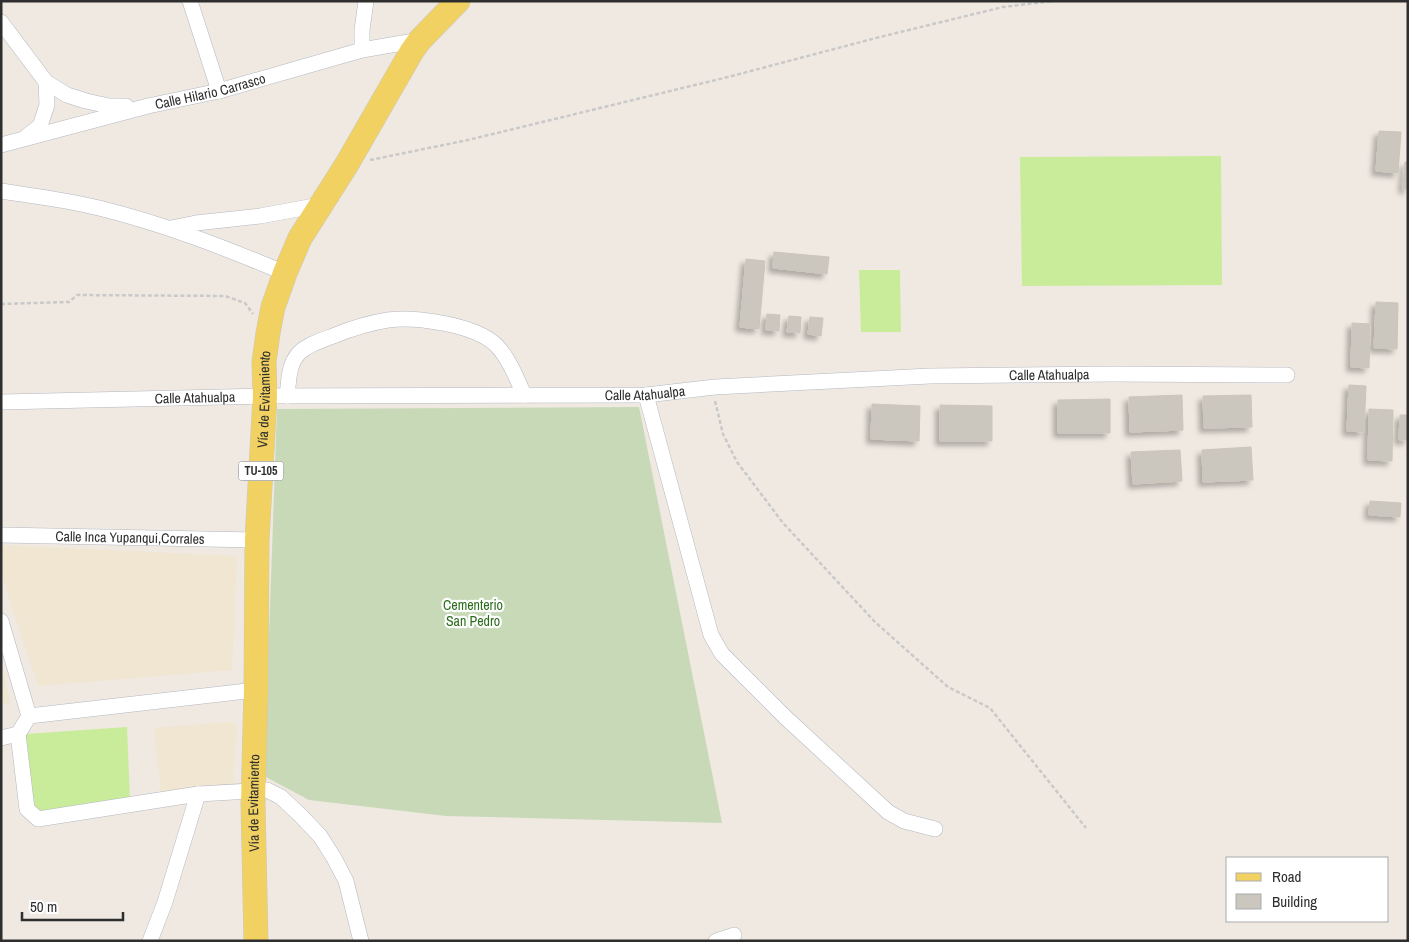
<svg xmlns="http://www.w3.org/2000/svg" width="1409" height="942" viewBox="0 0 1409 942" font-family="'Archivo Narrow',sans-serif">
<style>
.education{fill:#f0e6d1}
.cemetery{fill:#c8d9b8}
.pitch{fill:#c9ec9a}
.building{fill:#cbc7bf;stroke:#cbc5ba;filter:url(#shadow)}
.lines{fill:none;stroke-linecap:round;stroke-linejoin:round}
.street-casing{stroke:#b4b7c1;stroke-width:16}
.primary-casing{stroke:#c9c9c9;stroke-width:25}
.path{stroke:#c9c9c9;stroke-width:2.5;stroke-dasharray:4 2.5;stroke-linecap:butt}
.street{stroke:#fff;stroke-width:15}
.primary{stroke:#f2d163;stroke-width:24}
.labels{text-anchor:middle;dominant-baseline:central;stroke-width:4.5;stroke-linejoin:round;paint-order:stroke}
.shield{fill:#fff;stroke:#6d6d6d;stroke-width:1}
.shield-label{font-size:12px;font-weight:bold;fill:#2e2e2e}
.street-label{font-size:14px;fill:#2e2e2e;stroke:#fff}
.park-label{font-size:14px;fill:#2c6e1b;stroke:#fff}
</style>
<defs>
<filter id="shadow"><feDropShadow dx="-4.5" dy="4.5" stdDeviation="2.5" flood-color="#0004"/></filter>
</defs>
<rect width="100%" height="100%" fill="#efe9e1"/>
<path class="education" d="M 1,545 L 237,556 L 232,670 L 38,686 L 1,573 Z
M 1,667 L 11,703 L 1,705 Z
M 232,722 L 237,726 L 233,774 L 234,794 L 162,801 L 154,728 Z"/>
<path class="cemetery" d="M 639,407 L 722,823 L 446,816 L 309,800 L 264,776 L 277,409 Z"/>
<path class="pitch" d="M 1221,156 L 1222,285 L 1022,286 L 1020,157 Z
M 859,270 L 900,270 L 901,332 L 861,332 Z
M 127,727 L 130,800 L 42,813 L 34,807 L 25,734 Z"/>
<path class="building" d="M 1379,131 L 1401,132 L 1398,173 L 1376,171 Z
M 1405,162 L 1408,162 L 1408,189 L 1403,189 Z
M 774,252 L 829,257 L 827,274 L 773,268 Z
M 746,259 L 765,261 L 759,329 L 740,327 Z
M 1376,302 L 1398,303 L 1397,349 L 1374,348 Z
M 767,314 L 780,315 L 779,331 L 766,330 Z
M 789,316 L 801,317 L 800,333 L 787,332 Z
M 810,317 L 823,318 L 821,336 L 808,334 Z
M 1352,323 L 1370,324 L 1369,368 L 1351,367 Z
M 1349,385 L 1366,386 L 1364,432 L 1347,431 Z
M 1182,395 L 1183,430 L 1130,432 L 1129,397 Z
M 1251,395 L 1252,427 L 1204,428 L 1203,396 Z
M 1110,399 L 1110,433 L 1058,433 L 1058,400 Z
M 872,404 L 920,406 L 919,441 L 871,439 Z
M 940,405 L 992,406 L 992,441 L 940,441 Z
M 1369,409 L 1393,410 L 1392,461 L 1368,460 Z
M 1400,415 L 1408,415 L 1408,440 L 1399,440 Z
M 1251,447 L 1253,480 L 1203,482 L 1202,450 Z
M 1180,450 L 1182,481 L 1133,484 L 1131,452 Z
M 1370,501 L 1401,503 L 1400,517 L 1369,515 Z"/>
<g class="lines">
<g class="street-casing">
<g id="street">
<path d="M 190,1 L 219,91"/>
<path d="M 1,22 L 46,82 L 67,95 L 86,101 L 109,106 L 126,106"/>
<path d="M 362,50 L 362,30 L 366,1"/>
<path d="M 27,136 L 40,126 L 47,105 L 46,82"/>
<path id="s1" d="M 1,145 L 148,106 L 219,91 L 362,50 L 420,40"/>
<path d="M 1,191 C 34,196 67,200 99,208 C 164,224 223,247 285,273"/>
<path d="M 171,228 L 196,223 L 260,216 L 320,205"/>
<path d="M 646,395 L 711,635 L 722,654 L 785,717 L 888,812 L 904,821 L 935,829"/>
<path d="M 287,396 C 289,381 288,365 299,353 C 307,345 322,340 333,336 C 350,329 369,323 388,320 C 415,316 476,325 496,345 C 509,358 517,379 524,395"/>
<path id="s2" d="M 1,402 L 265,396 L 646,395 L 715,387 L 930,376 L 1112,374 L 1287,375"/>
<path id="s3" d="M 1,535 L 257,540"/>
<path d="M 1,621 L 29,716"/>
<path d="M 18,734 L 27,809 L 38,819 L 198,794 L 267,790 L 281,797 L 301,816 L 320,836 L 334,858 L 346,881 L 361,941"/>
<path d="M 1,738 L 18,734 L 29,716 L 256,690"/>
<path d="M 150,941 L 165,902 L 198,794"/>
<path d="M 716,941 L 734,935"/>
</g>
</g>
<g class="primary-casing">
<g id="primary">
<path id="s4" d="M 256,941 L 253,804 L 256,690 L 257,540 L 265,396 L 264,362 L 268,333 L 273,307 L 285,273 L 300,238 L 347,164 L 412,51 L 420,40 L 458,1"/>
</g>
</g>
<path class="path" d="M 370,160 L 468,140 L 728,77 L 876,38 L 1003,7 L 1052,1
M 1,304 L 69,302 L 77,295 L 225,296 L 245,303 L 253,314
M 715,401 L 723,434 L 737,462 L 783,523 L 875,622 L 948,687 L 990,708 L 1086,828"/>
<use href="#street" class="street"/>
<use href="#primary" class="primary"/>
</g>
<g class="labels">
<rect class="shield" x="238.5" y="461.5" width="45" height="19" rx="4"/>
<g class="shield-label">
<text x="261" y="471">TU-105</text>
</g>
<g class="street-label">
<text stroke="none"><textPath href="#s1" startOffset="216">Calle Hilario Carrasco</textPath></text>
<text stroke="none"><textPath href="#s2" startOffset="1049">Calle Atahualpa</textPath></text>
<text stroke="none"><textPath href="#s2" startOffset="644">Calle Atahualpa</textPath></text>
<text stroke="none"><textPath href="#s2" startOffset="194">Calle Atahualpa</textPath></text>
<text stroke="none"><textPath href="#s4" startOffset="542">Vía de Evitamiento</textPath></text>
<text stroke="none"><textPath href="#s3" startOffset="129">Calle Inca Yupanqui,Corrales</textPath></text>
<text stroke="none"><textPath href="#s4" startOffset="138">Vía de Evitamiento</textPath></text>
</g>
<g class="park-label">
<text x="473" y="605">Cementerio<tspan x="473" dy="16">San Pedro</tspan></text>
</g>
</g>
<rect width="1409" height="942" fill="none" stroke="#2e2e2e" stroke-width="5"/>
<rect x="1226" y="857" width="162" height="65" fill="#ffffff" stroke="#ababab"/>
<rect x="1236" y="873" width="25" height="8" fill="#f2d163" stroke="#ababab"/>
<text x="1272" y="882" font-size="15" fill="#2e2e2e">Road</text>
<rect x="1236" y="894" width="25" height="15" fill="#cbc7bf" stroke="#ababab"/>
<text x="1272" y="907" font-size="15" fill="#2e2e2e">Building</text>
<path d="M22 912v8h101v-8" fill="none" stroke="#2e2e2e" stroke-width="2.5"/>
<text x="30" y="912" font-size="15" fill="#2e2e2e" stroke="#ffffff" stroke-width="4" paint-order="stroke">50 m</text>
</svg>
